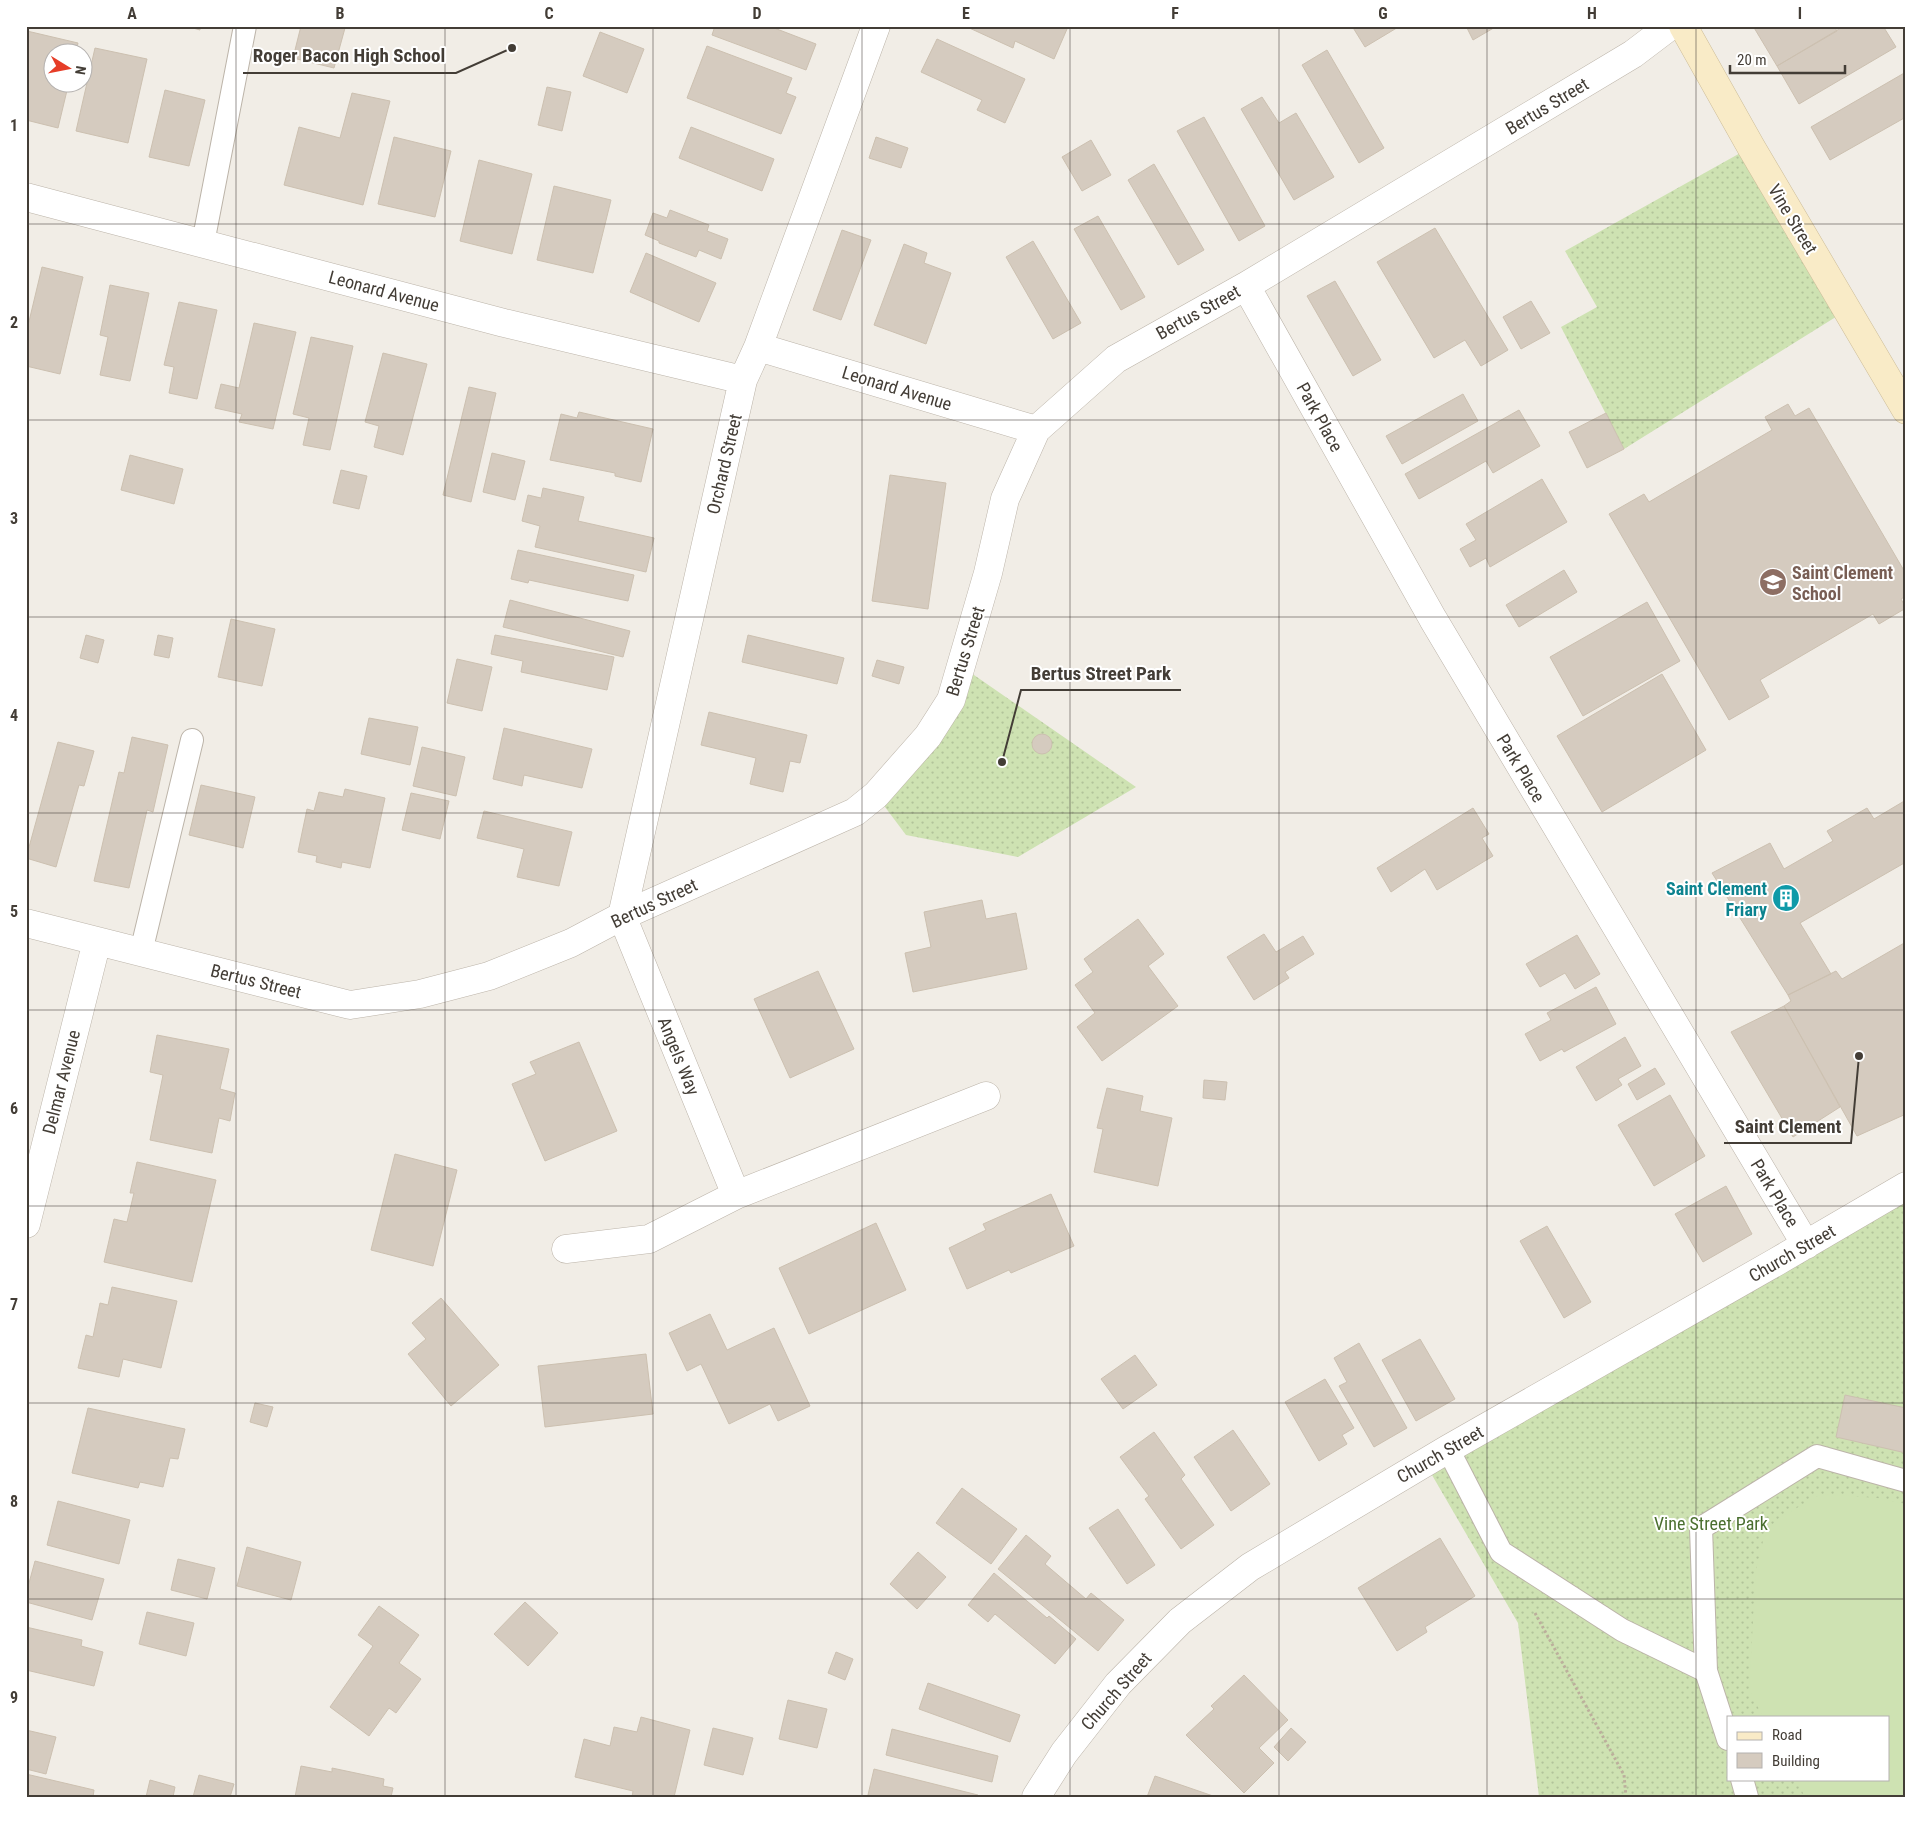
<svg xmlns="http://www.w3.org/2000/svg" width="1932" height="1823" viewBox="0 0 1932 1823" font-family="'Roboto Condensed',sans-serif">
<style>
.grass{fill:url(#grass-dots);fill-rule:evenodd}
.pitch{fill:#cee2b2}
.building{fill:#d5cbbf;stroke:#ccc0b0}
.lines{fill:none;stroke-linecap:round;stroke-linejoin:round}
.service-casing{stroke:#bcb4a9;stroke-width:24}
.minor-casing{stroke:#bcb4a9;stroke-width:29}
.secondary-casing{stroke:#cdbd99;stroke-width:29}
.path{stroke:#bcaf9c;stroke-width:3;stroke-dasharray:2.5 2.5;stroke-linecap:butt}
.service{stroke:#fff;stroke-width:22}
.minor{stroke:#fff;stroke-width:28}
.secondary{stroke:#f9ebc7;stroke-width:28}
.grid{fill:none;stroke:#433d36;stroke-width:1;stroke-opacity:0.55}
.labels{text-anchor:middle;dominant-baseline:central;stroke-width:4;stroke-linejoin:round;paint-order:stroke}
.street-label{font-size:18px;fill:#433d36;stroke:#fff}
.education-label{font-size:18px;font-weight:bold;fill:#785e54;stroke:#fff;text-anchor:start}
.culture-label{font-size:18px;font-weight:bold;fill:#0d838f;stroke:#fff;text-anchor:end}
.park-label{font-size:18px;fill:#4a6f2f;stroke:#fff}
.leader{fill:none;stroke:#433d36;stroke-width:2}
.callout-dot{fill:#433d36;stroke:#fff;stroke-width:2}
.callout-label{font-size:19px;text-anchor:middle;font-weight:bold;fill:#433d36;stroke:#fff;stroke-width:4;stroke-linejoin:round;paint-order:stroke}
.neatline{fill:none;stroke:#433d36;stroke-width:2}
.grid-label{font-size:16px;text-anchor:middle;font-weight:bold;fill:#433d36}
</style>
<defs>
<pattern id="grass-dots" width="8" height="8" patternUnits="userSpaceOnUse" patternTransform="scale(1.25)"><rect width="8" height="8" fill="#cee2b2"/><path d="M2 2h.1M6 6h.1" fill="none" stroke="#b2c39a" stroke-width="1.8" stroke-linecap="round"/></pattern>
</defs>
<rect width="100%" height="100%" fill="#f1ede6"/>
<path class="grass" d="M 1751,147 L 1847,310 L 1624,449 L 1561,327 L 1597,307 L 1565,251 Z
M 961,666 L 1136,787 L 1018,857 L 906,835 L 876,795 Z
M 1906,1186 L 1906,1797 L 1539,1797 L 1518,1623 L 1425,1463 ZM 1728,1717 L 1888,1717 L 1888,1779 L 1728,1779 Z"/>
<path class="pitch" d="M 1821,1494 L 1877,1498 L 1906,1504 L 1906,1797 L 1805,1797 L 1796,1779 L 1888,1779 L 1888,1717 L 1763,1717 L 1749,1689 L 1756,1570 L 1764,1537 L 1776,1520 Z"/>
<path class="building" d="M 186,26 L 200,26 L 200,30 Z
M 301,26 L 337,26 L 345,28 L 334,68 L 293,58 Z
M 715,26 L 769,26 L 816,44 L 806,70 L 712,35 Z
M 965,26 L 1061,26 L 1067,29 L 1054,59 L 1015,41 L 1013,48 Z
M 1352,26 L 1400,26 L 1365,47 Z
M 1466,26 L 1497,26 L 1473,40 Z
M 1753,26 L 1834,26 L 1837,31 L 1777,66 Z
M 1844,26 L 1883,26 L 1896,47 L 1799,104 L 1777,66 Z
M 27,31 L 78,43 L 76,52 L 52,52 L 52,82 L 69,82 L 58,128 L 26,120 Z
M 600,32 L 644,49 L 627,93 L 583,76 Z
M 937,39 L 1025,79 L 1005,123 L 977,110 L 982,100 L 921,72 Z
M 707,46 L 792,78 L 786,93 L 796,97 L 781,134 L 687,98 Z
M 95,48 L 147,59 L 128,143 L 76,131 Z
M 1327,50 L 1384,148 L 1359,163 L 1302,65 Z
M 1906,72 L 1906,117 L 1830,160 L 1811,127 Z
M 547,87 L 571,92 L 562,131 L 538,125 Z
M 165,90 L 205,100 L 189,166 L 149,157 Z
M 352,93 L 390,101 L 363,205 L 284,185 L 299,127 L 340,138 Z
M 1262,97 L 1279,123 L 1296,113 L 1334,177 L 1294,200 L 1241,109 Z
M 1204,117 L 1265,226 L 1239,241 L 1177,131 Z
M 691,127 L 774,159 L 762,191 L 679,158 Z
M 394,137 L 451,151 L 435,217 L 378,204 Z
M 876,137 L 908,148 L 901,168 L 869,158 Z
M 1091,140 L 1111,175 L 1082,191 L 1062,157 Z
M 479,160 L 532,174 L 512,254 L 460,241 Z
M 1154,164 L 1204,250 L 1178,265 L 1128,180 Z
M 554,186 L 611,200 L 593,273 L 537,260 Z
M 670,210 L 709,225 L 707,231 L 728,239 L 721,259 L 699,250 L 696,257 L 659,243 L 659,241 L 645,235 L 653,213 L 667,218 Z
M 1098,216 L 1145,297 L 1121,310 L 1074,229 Z
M 1435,228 L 1508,350 L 1481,366 L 1465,340 L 1434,358 L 1377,262 Z
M 842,230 L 871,240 L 841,320 L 813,310 Z
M 1033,241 L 1081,323 L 1053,339 L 1006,257 Z
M 904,244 L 927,253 L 924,263 L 951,273 L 926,344 L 874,325 Z
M 646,253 L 716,283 L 699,322 L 630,292 Z
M 42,267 L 83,277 L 60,374 L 26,366 L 26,334 Z
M 1335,281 L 1381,360 L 1353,376 L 1307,296 Z
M 110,285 L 149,293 L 130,381 L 100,375 L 108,337 L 100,335 Z
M 1531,301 L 1550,333 L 1521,349 L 1503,317 Z
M 179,302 L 217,310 L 197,399 L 169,393 L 174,367 L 164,365 Z
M 254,323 L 296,332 L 273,429 L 239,422 L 242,414 L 215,408 L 221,384 L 239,388 Z
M 311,337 L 353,346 L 330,450 L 303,445 L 309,418 L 293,414 Z
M 383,353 L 427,364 L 403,455 L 374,447 L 379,426 L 365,422 Z
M 469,387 L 496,393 L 471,502 L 443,495 Z
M 1463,394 L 1478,421 L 1402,464 L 1386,436 Z
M 1788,404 L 1795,416 L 1809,408 L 1906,574 L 1906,596 L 1901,599 L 1906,608 L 1879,624 L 1873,614 L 1760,680 L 1769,697 L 1729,720 L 1609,514 L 1644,494 L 1649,502 L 1772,430 L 1765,417 Z
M 1519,410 L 1540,446 L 1493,473 L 1486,461 L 1419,499 L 1405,474 Z
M 579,412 L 653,429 L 641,482 L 615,476 L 615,473 L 550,460 L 561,414 L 577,418 Z
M 1606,413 L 1624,449 L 1587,468 L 1569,432 Z
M 492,453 L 525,461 L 515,500 L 483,492 Z
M 130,455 L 183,469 L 174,504 L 121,490 Z
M 341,470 L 367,476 L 359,509 L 333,503 Z
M 890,475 L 946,483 L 928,609 L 872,601 Z
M 1542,479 L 1567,522 L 1490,567 L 1486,558 L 1470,567 L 1460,549 L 1476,540 L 1466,524 Z
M 543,488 L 584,497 L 578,521 L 654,538 L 646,572 L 535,547 L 540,526 L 522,521 L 528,495 L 541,498 Z
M 518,550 L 634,575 L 628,601 L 529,580 L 528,583 L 511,579 Z
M 1564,570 L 1577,592 L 1519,627 L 1506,605 Z
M 510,600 L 630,631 L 623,657 L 503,627 Z
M 1647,602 L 1680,661 L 1583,716 L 1550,657 Z
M 231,619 L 275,629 L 262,686 L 218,677 Z
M 86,635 L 104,640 L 98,663 L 80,658 Z
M 158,635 L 173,638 L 169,658 L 154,655 Z
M 495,635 L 614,657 L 607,690 L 521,672 L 523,661 L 491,654 Z
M 748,635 L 844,658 L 837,684 L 742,662 Z
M 457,659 L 492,667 L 482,711 L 447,703 Z
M 877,660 L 904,667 L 899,684 L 872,676 Z
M 1662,674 L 1706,750 L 1602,812 L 1557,736 Z
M 709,712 L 807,735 L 800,763 L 790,761 L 783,792 L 750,784 L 756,758 L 701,745 Z
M 369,718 L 418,727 L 410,765 L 361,754 Z
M 504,728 L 592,749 L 582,788 L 524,775 L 522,786 L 493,779 Z
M1032 744a10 10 0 1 1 20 0a10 10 0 1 1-20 0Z
M 132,737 L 168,745 L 153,812 L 147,810 L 129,888 L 94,881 L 119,772 L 124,773 Z
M 58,742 L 94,751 L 84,786 L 79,785 L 56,867 L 26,858 Z
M 422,747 L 465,757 L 456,796 L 413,786 Z
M 201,785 L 255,797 L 243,848 L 189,835 Z
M 345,789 L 385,798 L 370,868 L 342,862 L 341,868 L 316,862 L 317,856 L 298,852 L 307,809 L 314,811 L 319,792 L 343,797 Z
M 411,793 L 449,801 L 440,839 L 402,830 Z
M 1906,800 L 1906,862 L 1800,923 L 1831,974 L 1788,995 L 1712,873 L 1770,843 L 1784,869 L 1833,841 L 1827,831 L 1867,808 L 1874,819 Z
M 1473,808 L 1489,834 L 1482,838 L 1493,856 L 1437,890 L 1425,869 L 1391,892 L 1377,868 Z
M 484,811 L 572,832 L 559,886 L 517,877 L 524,849 L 477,838 Z
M 982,900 L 986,919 L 1016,913 L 1027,969 L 913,992 L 905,953 L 931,947 L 924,912 Z
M 1138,919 L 1164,954 L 1148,966 L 1178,1006 L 1102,1061 L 1077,1027 L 1095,1013 L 1075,985 L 1093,972 L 1084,959 Z
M 1264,934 L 1276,952 L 1303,936 L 1314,954 L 1285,972 L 1289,978 L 1254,1000 L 1227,957 Z
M 1577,935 L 1600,974 L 1575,989 L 1565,973 L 1540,987 L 1526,964 Z
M 1906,942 L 1906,1114 L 1857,1136 L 1784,1006 L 1791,1001 L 1788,995 L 1836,971 L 1842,979 Z
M 818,971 L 854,1049 L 790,1078 L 754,999 Z
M 1596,987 L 1616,1024 L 1564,1052 L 1562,1049 L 1540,1061 L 1525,1034 L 1551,1020 L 1547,1013 Z
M 1784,1006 L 1840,1107 L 1793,1137 L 1731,1032 Z
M 157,1035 L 229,1049 L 220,1089 L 235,1093 L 230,1121 L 219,1118 L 212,1153 L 150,1140 L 163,1075 L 150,1072 Z
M 1625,1037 L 1641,1066 L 1618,1079 L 1622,1085 L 1596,1101 L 1576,1067 Z
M 579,1042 L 617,1131 L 545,1161 L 512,1084 L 536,1074 L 530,1062 Z
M 1655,1068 L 1665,1084 L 1637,1100 L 1628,1084 Z
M 1204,1080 L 1227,1082 L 1225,1100 L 1203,1098 Z
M 1107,1088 L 1143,1096 L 1140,1111 L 1172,1118 L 1158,1186 L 1094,1172 L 1103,1129 L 1097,1128 Z
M 1670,1095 L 1705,1156 L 1654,1186 L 1618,1125 Z
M 395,1154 L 457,1170 L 433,1266 L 371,1250 Z
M 137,1162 L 216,1180 L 192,1282 L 104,1262 L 114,1219 L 127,1222 L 134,1193 L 130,1193 Z
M 1726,1186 L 1752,1234 L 1703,1262 L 1675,1214 Z
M 1051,1194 L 1074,1246 L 1011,1273 L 1009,1270 L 967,1289 L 949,1248 L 986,1230 L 983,1224 Z
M 876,1223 L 906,1290 L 809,1334 L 779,1268 Z
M 1547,1226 L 1591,1302 L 1564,1318 L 1520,1241 Z
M 112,1287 L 177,1301 L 161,1368 L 123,1359 L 119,1377 L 78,1368 L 86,1335 L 93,1337 L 100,1303 L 108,1305 Z
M 441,1298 L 499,1365 L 451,1406 L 408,1354 L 426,1339 L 412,1323 Z
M 710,1314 L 727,1350 L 774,1328 L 810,1406 L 778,1421 L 770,1404 L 729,1424 L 701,1364 L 687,1371 L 669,1333 Z
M 1420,1339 L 1455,1399 L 1416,1421 L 1382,1360 Z
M 1359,1343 L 1407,1428 L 1374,1447 L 1339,1386 L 1347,1382 L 1334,1358 Z
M 646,1354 L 653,1414 L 545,1427 L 538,1366 Z
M 1135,1355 L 1157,1385 L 1123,1409 L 1101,1379 Z
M 1325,1379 L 1354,1428 L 1342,1435 L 1347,1444 L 1319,1461 L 1285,1402 Z
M 1845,1395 L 1906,1408 L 1906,1453 L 1836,1437 Z
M 255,1403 L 273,1407 L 267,1427 L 250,1422 Z
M 88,1408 L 185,1429 L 178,1459 L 170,1458 L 163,1487 L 140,1482 L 138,1488 L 72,1473 Z
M 1233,1430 L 1270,1484 L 1231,1511 L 1194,1457 Z
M 1154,1432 L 1185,1475 L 1181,1479 L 1214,1525 L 1181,1549 L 1145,1499 L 1149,1496 L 1120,1457 Z
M 962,1488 L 1017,1529 L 991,1564 L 936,1523 Z
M 58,1501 L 130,1520 L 119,1564 L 47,1545 Z
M 1118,1509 L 1155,1565 L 1127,1584 L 1089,1528 Z
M 1026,1535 L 1051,1556 L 1045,1564 L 1086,1599 L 1091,1593 L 1124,1620 L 1098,1651 L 998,1569 Z
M 1440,1538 L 1475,1596 L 1425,1627 L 1427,1632 L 1397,1651 L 1358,1588 Z
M 247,1547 L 301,1562 L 291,1600 L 237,1586 Z
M 918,1552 L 946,1577 L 917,1609 L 890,1584 Z
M 178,1559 L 215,1568 L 207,1599 L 171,1590 Z
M 35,1561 L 104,1579 L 92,1620 L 26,1602 L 26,1594 Z
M 994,1573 L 1047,1618 L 1049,1616 L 1076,1639 L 1055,1664 L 995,1614 L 988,1622 L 968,1605 Z
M 525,1602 L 558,1633 L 528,1666 L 494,1634 Z
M 379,1606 L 419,1635 L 399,1663 L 421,1679 L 396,1713 L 389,1708 L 369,1736 L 330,1707 L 373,1646 L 358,1635 Z
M 147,1612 L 194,1623 L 186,1656 L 139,1644 Z
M 26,1627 L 82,1640 L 81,1646 L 103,1652 L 94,1686 L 26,1670 Z
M 836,1652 L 853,1659 L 845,1680 L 828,1673 Z
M 1244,1675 L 1288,1720 L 1259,1748 L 1274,1763 L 1244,1793 L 1186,1735 L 1214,1709 L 1211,1706 Z
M 928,1683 L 1020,1715 L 1010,1742 L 919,1709 Z
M 788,1700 L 827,1709 L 817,1748 L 779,1739 Z
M 641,1717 L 690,1730 L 674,1797 L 632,1797 L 633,1791 L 575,1777 L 584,1739 L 610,1746 L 614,1727 L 637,1732 Z
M 713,1728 L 753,1738 L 743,1775 L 704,1765 Z
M 1291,1728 L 1306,1742 L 1288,1761 L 1274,1747 Z
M 892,1729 L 998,1756 L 992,1782 L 886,1755 Z
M 26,1730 L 56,1737 L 46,1774 L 26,1769 Z
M 301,1766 L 332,1772 L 332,1768 L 384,1779 L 383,1786 L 393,1788 L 391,1797 L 295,1797 Z
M 874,1769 L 978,1795 L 977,1797 L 874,1797 L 868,1795 Z
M 26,1774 L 94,1790 L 93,1797 L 26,1797 Z
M 199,1775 L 234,1784 L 230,1797 L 193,1797 Z
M 1155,1776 L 1216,1797 L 1147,1797 Z
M 150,1780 L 175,1787 L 173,1797 L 146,1797 Z"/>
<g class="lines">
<g class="service-casing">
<path id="service" d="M 203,243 L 245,26
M 141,952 L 192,740
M 1448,1449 L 1501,1552 L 1622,1630 L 1706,1671
M 1728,1739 L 1706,1671 L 1701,1528 L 1817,1456 L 1906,1481
M 1742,1779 L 1747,1797"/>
</g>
<g class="minor-casing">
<path id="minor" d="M 26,197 L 504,323 L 743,380
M 1246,286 L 1433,619 L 1806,1245
M 758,347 L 1036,430
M 26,923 L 350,1005 L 420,994 L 489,976 L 571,943 L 622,916 L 855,812 L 876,795 L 928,736 L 951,700 L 988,573 L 1005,499 L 1036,430 L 1116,359 L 1246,286 L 1633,54 L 1670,26
M 736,1195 L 622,916 L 743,380 L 758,347 L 876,26
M 26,1224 L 97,941
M 566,1249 L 649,1239 L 736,1195 L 986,1096
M 1036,1797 L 1064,1753 L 1118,1684 L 1180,1621 L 1250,1567 L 1448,1449 L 1776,1262 L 1906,1186"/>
</g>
<g class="secondary-casing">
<path id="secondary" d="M 1683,26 L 1751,147 L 1906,410"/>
</g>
<path class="path" d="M 1535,1613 L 1624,1775 L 1626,1797"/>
<use href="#service" class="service"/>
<use href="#minor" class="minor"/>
<use href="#secondary" class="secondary"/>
</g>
<path class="grid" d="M 236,26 L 236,1797M 445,26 L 445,1797M 653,26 L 653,1797M 862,26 L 862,1797M 1070,26 L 1070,1797M 1279,26 L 1279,1797M 1487,26 L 1487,1797M 1696,26 L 1696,1797M 26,224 L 1906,224M 26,420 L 1906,420M 26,617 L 1906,617M 26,813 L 1906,813M 26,1010 L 1906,1010M 26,1206 L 1906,1206M 26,1403 L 1906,1403M 26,1599 L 1906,1599"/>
<defs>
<g id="school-disc" transform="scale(1.4375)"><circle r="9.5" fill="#8d6e63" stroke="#fff"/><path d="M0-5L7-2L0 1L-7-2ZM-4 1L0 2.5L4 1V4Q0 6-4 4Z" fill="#fff"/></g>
<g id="building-disc" transform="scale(1.4375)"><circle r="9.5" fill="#0f9aa8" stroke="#fff"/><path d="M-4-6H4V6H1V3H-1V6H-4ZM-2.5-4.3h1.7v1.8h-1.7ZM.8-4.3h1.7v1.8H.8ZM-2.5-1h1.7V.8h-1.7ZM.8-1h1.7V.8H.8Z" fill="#fff"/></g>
</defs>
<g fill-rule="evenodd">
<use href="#school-disc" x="1773" y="582"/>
<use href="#building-disc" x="1786" y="898"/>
</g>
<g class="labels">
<g class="street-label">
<text transform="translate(1547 106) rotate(-31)">Bertus Street</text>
<text transform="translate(1793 219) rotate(59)">Vine Street</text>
<text transform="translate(384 291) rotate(15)">Leonard Avenue</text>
<text transform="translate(1198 312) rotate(-29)">Bertus Street</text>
<text transform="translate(897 388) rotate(17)">Leonard Avenue</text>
<text transform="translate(1320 417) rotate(61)">Park Place</text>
<text transform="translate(724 464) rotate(-77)">Orchard Street</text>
<text transform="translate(965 651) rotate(-73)">Bertus Street</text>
<text transform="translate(1521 768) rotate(59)">Park Place</text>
<text transform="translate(654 903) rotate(-25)">Bertus Street</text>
<text transform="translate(256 981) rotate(14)">Bertus Street</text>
<text transform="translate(679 1056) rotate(68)">Angels Way</text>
<text transform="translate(61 1082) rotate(-76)">Delmar Avenue</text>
<text transform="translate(1775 1193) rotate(59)">Park Place</text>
<text transform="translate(1792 1253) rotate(-30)">Church Street</text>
<text transform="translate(1440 1454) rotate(-30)">Church Street</text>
<text transform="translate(1116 1691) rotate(-49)">Church Street</text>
</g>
<g class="education-label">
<text x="1792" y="572">Saint Clement<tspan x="1792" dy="21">School</tspan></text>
</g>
<g class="culture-label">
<text x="1767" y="888">Saint Clement<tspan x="1767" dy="21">Friary</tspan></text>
</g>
<g class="park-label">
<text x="1711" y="1523">Vine Street Park</text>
</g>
</g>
<path class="leader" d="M512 48L456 73H243M1002 762L1021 690H1181M1859 1056L1851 1143H1724"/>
<g class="callout-dot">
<circle cx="512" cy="48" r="5"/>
<circle cx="1002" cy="762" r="5"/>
<circle cx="1859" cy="1056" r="5"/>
</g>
<g class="callout-label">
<text x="349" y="62">Roger Bacon High School</text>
<text x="1101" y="680">Bertus Street Park</text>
<text x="1788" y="1133">Saint Clement</text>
</g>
<rect width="1932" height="1823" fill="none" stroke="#ffffff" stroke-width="55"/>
<rect x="1727" y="1716" width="162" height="65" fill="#ffffff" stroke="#b4b1af"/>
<rect x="1737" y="1732" width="25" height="8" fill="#f9ebc7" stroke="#b4b1af"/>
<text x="1772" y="1740" font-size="15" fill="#433d36">Road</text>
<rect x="1737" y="1753" width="25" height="15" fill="#d5cbbf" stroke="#b4b1af"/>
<text x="1772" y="1766" font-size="15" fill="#433d36">Building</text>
<g transform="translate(68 68) rotate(100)"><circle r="24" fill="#ffffff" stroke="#b4b1af"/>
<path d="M0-4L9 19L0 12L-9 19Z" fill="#e63d28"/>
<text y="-8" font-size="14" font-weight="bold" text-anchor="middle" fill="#433d36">N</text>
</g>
<path d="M1730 65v8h115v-8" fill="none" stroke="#433d36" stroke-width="2.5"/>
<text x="1737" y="65" font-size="15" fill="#433d36" stroke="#ffffff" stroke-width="4" paint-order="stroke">20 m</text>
<rect x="28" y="28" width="1876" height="1768" class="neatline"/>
<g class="grid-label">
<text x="132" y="19">A</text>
<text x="340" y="19">B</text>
<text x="549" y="19">C</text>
<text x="757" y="19">D</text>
<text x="966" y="19">E</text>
<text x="1175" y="19">F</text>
<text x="1383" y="19">G</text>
<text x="1592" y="19">H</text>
<text x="1800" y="19">I</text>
<text x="14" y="131">1</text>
<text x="14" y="328">2</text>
<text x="14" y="524">3</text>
<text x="14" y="721">4</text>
<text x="14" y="917">5</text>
<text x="14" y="1114">6</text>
<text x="14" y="1310">7</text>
<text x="14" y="1507">8</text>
<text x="14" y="1703">9</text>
</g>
</svg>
